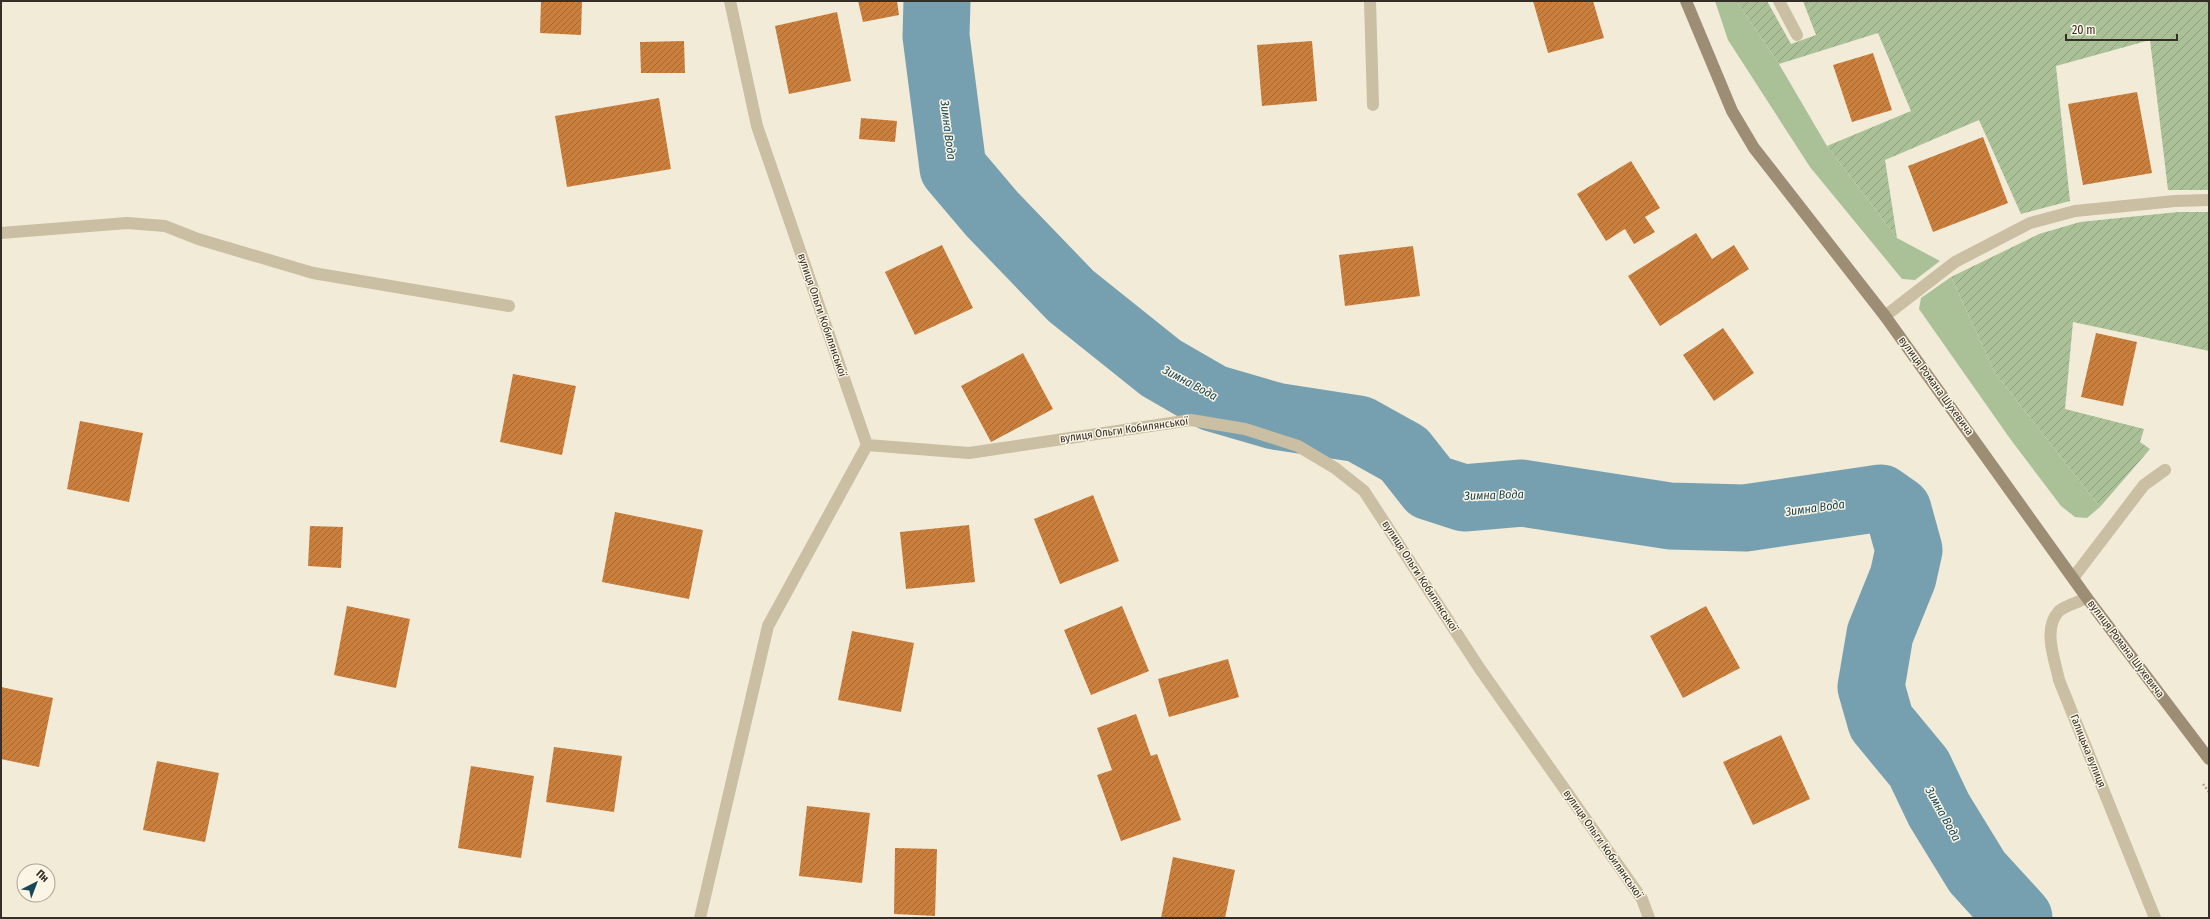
<svg xmlns="http://www.w3.org/2000/svg" width="2210" height="919" viewBox="0 0 2210 919" font-family="'Fira Sans Condensed',sans-serif">
<style>
.green{fill:#aac197}
.garden{fill:url(#garden-furrows)}
.lines{fill:none;stroke-linecap:round;stroke-linejoin:round}
.river{stroke:#76a0b0;stroke-width:67}
.building{fill:url(#building-hatch)}
.path{stroke:#b6a88e;stroke-width:2.5;stroke-dasharray:2 2;stroke-linecap:butt}
.lane{stroke:#cabea3;stroke-width:12}
.street{stroke:#cabea3;stroke-width:12}
.secondary{stroke:#9e8d75;stroke-width:12}
.labels{text-anchor:middle;dominant-baseline:central;stroke-width:3;stroke-linejoin:round;paint-order:stroke}
.street-label{font-size:11px;fill:#352e26;stroke:#faf5e4}
.water-label{font-size:12px;font-style:italic;fill:#1a4658;stroke:#faf5e4}
</style>
<defs>
<pattern id="garden-furrows" width="10" height="10" patternUnits="userSpaceOnUse"><rect width="10" height="10" fill="#aac197"/><path d="M-1 1l2-2M0 10L10 0M9 11l2-2" fill="none" stroke="#8b9d7b"/></pattern>
<pattern id="building-hatch" width="6" height="6" patternUnits="userSpaceOnUse"><rect width="6" height="6" fill="#cb7f3d"/><path d="M-1 1l2-2M0 6l6-6M5 7l2-2" fill="none" stroke="#a66833"/></pattern>
</defs>
<rect width="100%" height="100%" fill="#f2ebd8"/>
<path class="green" d="M 1715,1 L 1736,1 L 1779,64 L 1827,146 L 1897,238 L 1940,261 L 1915,280 L 1902,279 L 1810,167 L 1728,40 Z
M 1951,277 L 1995,373 L 2100,507 L 2087,518 L 2075,517 L 2061,506 L 2011,440 L 1919,309 L 1921,298 Z"/>
<path class="garden" d="M 1736,1 L 1767,1 L 1791,44 L 1816,35 L 1803,1 L 2209,1 L 2209,190 L 2168,190 L 2150,40 L 2056,66 L 2070,201 L 2021,214 L 1979,120 L 1885,160 L 1897,238 L 1827,146 L 1911,111 L 1878,33 L 1779,64 Z
M 2178,212 L 2209,212 L 2209,351 L 2073,322 L 2065,409 L 2144,429 L 2140,442 L 2150,449 L 2100,507 L 1995,373 L 1951,277 L 2039,234 L 2080,222 Z"/>
<g class="lines">
<path class="river" d="M 937,1 L 936,36 L 953,168 L 992,214 L 1071,296 L 1161,368 L 1213,398 L 1275,416 L 1359,429 L 1404,454 L 1430,487 L 1464,498 L 1522,493 L 1670,516 L 1745,518 L 1881,498 L 1898,510 L 1909,550 L 1903,577 L 1880,634 L 1871,687 L 1881,722 L 1919,768 L 1939,810 L 1977,872 L 2019,918"/>
</g>
<path class="building" d="M 541,1 L 582,1 L 581,35 L 540,33 Z
M 858,1 L 897,1 L 899,15 L 863,22 Z
M 1533,1 L 1593,1 L 1604,38 L 1548,53 Z
M 837,12 L 851,81 L 789,94 L 775,26 Z
M 684,41 L 685,73 L 641,73 L 640,42 Z
M 1312,41 L 1317,101 L 1262,106 L 1257,45 Z
M 1873,53 L 1892,110 L 1852,122 L 1833,65 Z
M 2137,92 L 2152,173 L 2083,185 L 2068,104 Z
M 659,98 L 671,169 L 567,187 L 555,116 Z
M 861,118 L 897,121 L 895,142 L 859,139 Z
M 1983,137 L 2008,203 L 1933,232 L 1908,166 Z
M 1631,161 L 1660,208 L 1645,217 L 1655,232 L 1634,244 L 1625,229 L 1606,241 L 1577,194 Z
M 1696,233 L 1712,259 L 1734,245 L 1749,269 L 1660,326 L 1628,276 Z
M 942,245 L 973,308 L 915,335 L 885,272 Z
M 1413,246 L 1420,296 L 1345,306 L 1339,255 Z
M 1723,328 L 1754,373 L 1714,401 L 1683,355 Z
M 2096,333 L 2137,342 L 2123,406 L 2081,397 Z
M 1023,353 L 1053,409 L 991,442 L 961,386 Z
M 513,374 L 576,386 L 562,455 L 500,442 Z
M 80,421 L 143,433 L 129,502 L 67,489 Z
M 1093,495 L 1119,561 L 1060,584 L 1034,519 Z
M 615,512 L 703,530 L 689,599 L 602,582 Z
M 969,525 L 975,582 L 906,589 L 900,532 Z
M 310,526 L 343,527 L 341,568 L 308,566 Z
M 347,606 L 410,619 L 396,688 L 334,675 Z
M 1122,606 L 1149,671 L 1091,695 L 1064,630 Z
M 1706,606 L 1740,668 L 1683,698 L 1650,636 Z
M 852,631 L 914,643 L 901,712 L 838,700 Z
M 1228,659 L 1239,697 L 1169,717 L 1158,679 Z
M 1,687 L 53,698 L 39,767 L 1,759 Z
M 1136,714 L 1151,756 L 1157,754 L 1181,820 L 1121,841 L 1097,775 L 1112,770 L 1097,728 Z
M 1781,735 L 1810,799 L 1753,825 L 1723,762 Z
M 554,747 L 622,756 L 614,812 L 546,802 Z
M 157,761 L 219,773 L 205,842 L 143,830 Z
M 471,766 L 534,776 L 521,858 L 458,848 Z
M 807,806 L 870,813 L 862,883 L 799,876 Z
M 895,848 L 937,849 L 935,916 L 894,914 Z
M 1173,857 L 1235,870 L 1225,918 L 1161,918 Z"/>
<g class="lines">
<path class="path" d="M 2203,784 L 2209,792"/>
<path class="lane" d="M 1370,1 L 1373,105
M 1779,1 L 1797,35
M 1,233 L 127,223 L 165,226 L 198,239 L 313,273 L 509,306
M 1885,316 L 1955,262 L 2030,223 L 2075,211 L 2175,201 L 2209,200
M 2073,578 L 2144,485 L 2165,470"/>
<path class="street" d="M 730,1 L 757,126 L 867,445 L 969,453 L 1191,420 L 1245,429 L 1298,446 L 1335,468 L 1364,491 L 1480,669 L 1642,899 L 1649,918
M 2087,598 C 2079,602 2066,605 2059,611 C 2042,629 2055,660 2059,680 L 2155,918
M 700,918 L 768,626 L 867,445"/>
<path class="secondary" d="M 1686,1 L 1732,111 L 1754,148 L 1885,316 L 2087,598 L 2209,759"/>
</g>
<g class="labels">
<g class="street-label">
<text transform="translate(822 315) rotate(71)">вулиця Ольги Кобилянської</text>
<text transform="translate(1936 386) rotate(54)">вулиця Романа Шухевича</text>
<text transform="translate(1124 430) rotate(-8)">вулиця Ольги Кобилянської</text>
<text transform="translate(1420 576) rotate(57)">вулиця Ольги Кобилянської</text>
<text transform="translate(2126 649) rotate(53)">вулиця Романа Шухевича</text>
<text transform="translate(2088 751) rotate(68)">Галицька вулиця</text>
<text transform="translate(1603 844) rotate(55)">вулиця Ольги Кобилянської</text>
</g>
<g class="water-label">
<text transform="translate(948 130) rotate(83)">Зимна Вода</text>
<text transform="translate(1190 383) rotate(28)">Зимна Вода</text>
<text transform="translate(1494 495) rotate(-2)">Зимна Вода</text>
<text transform="translate(1815 508) rotate(-8)">Зимна Вода</text>
<text transform="translate(1943 814) rotate(61)">Зимна Вода</text>
</g>
</g>
<rect width="2210" height="919" fill="none" stroke="#352e26" stroke-width="4"/>
<g transform="translate(36 883) rotate(42)"><circle r="19" fill="#faf5e4" stroke="#aba598"/>
<path d="M0-3L7 15L0 10L-7 15Z" fill="#1a4658"/>
<text y="-6" font-size="11" font-weight="bold" text-anchor="middle" fill="#352e26">Пн</text>
</g>
<path d="M2066 34v6h111v-6" fill="none" stroke="#352e26" stroke-width="2"/>
<text x="2072" y="34" font-size="12" fill="#352e26" stroke="#faf5e4" stroke-width="3" paint-order="stroke">20 m</text>
</svg>
